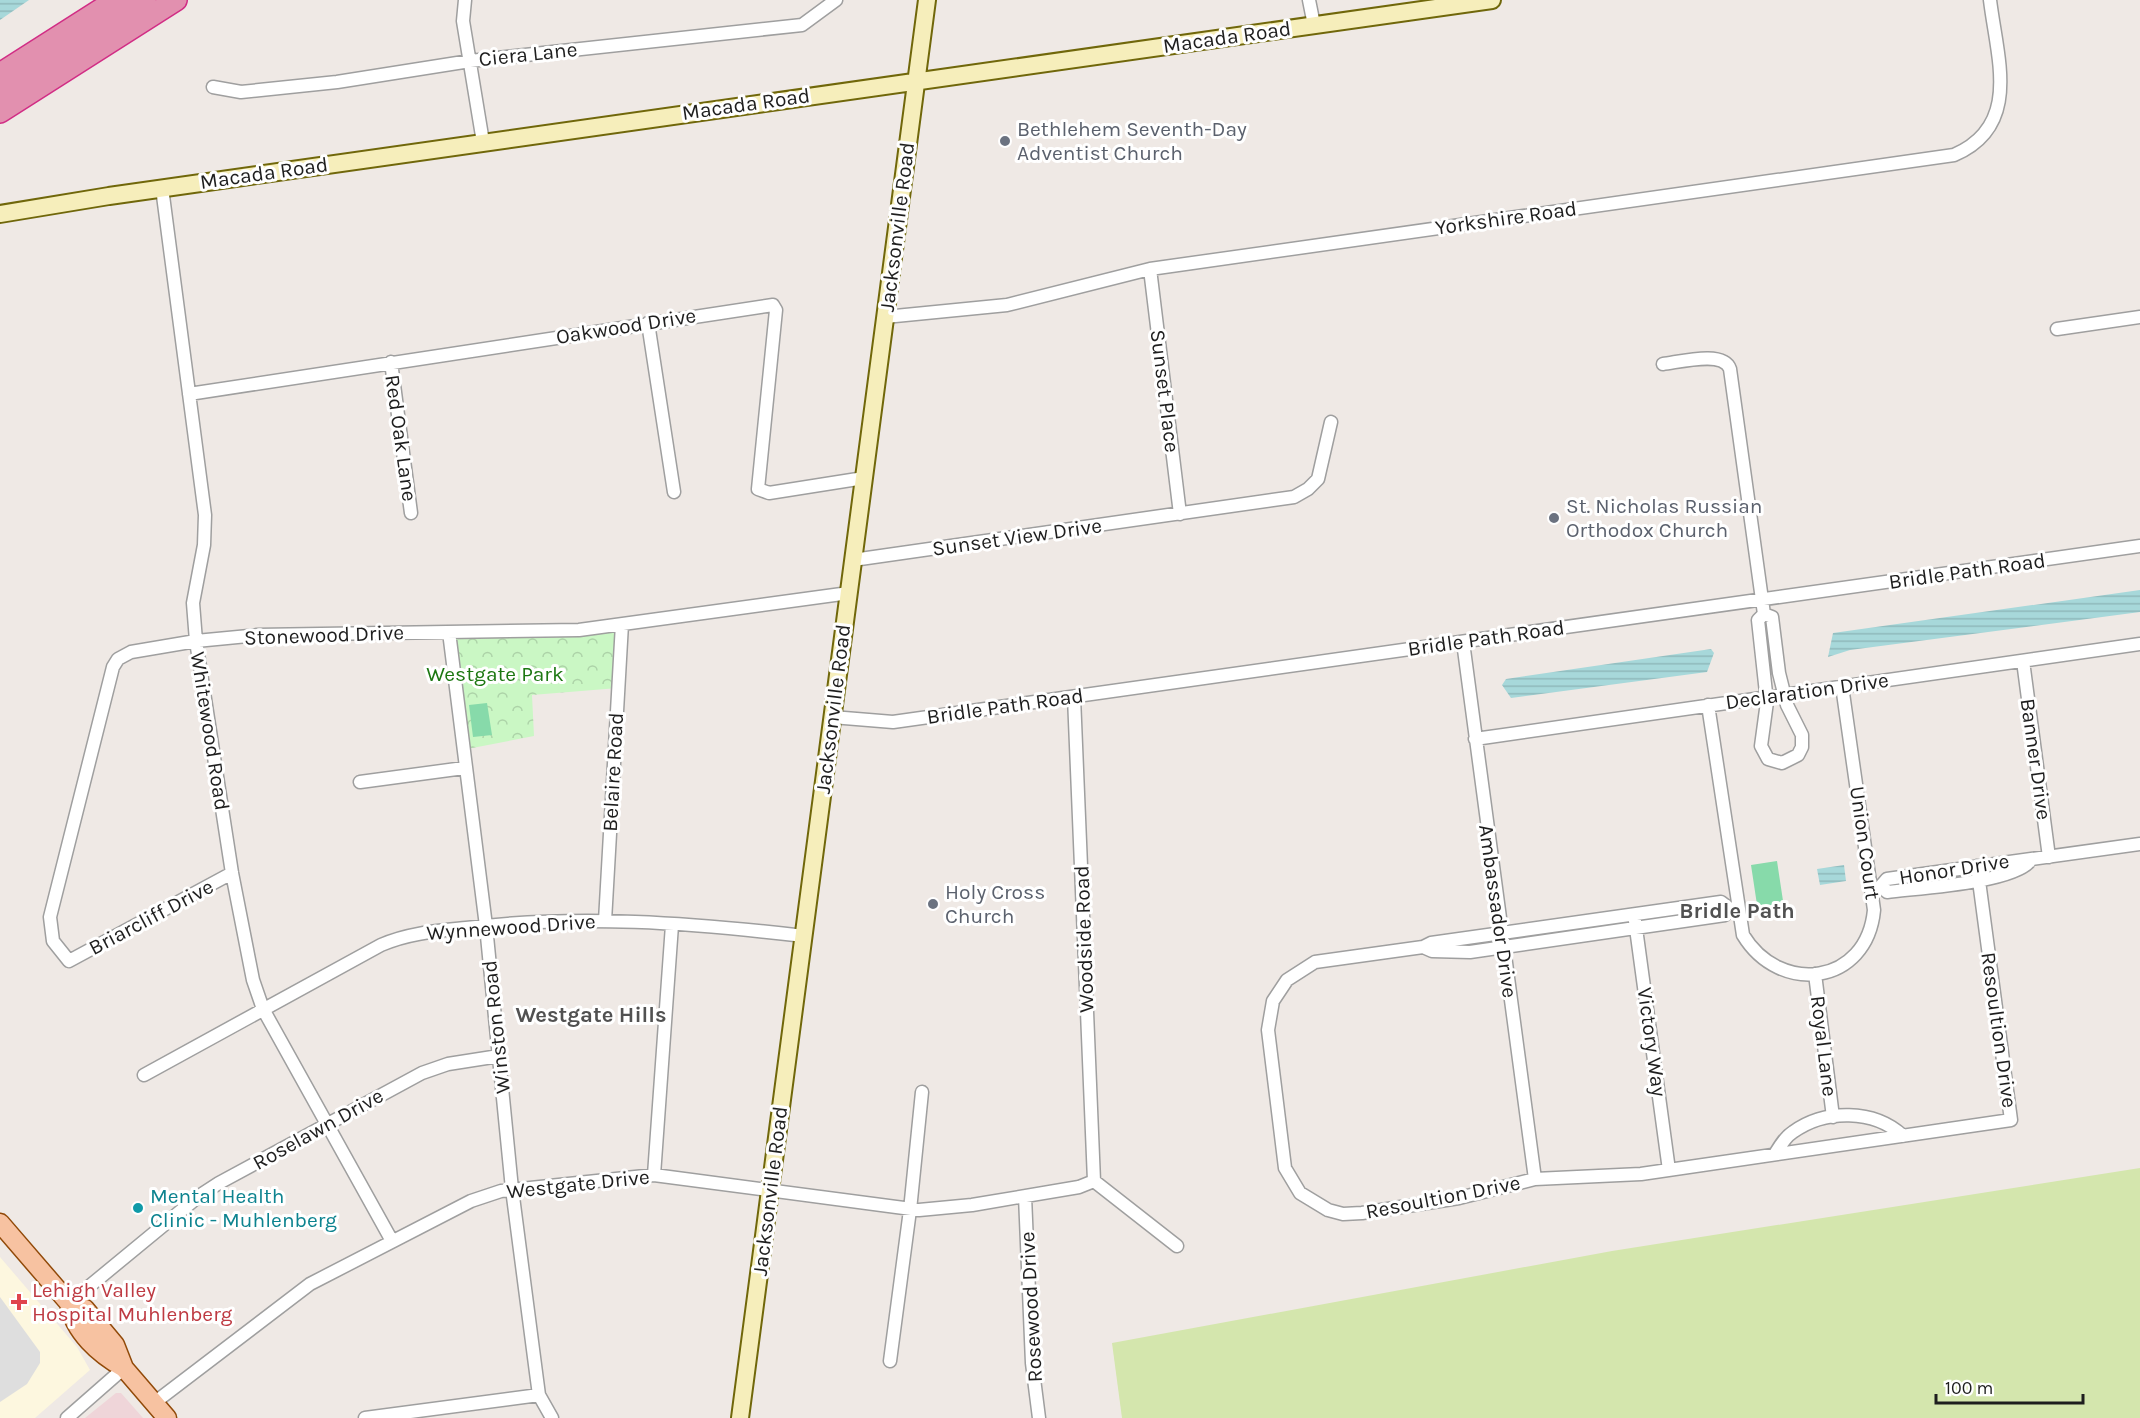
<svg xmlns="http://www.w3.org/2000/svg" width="2140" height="1418" viewBox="0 0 2140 1418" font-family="Karla,sans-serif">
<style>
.commercial{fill:#efd5d9}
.education{fill:#fdf7df}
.grass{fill:#d4e6ad}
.park{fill:url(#park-crowns)}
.pitch{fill:#87daaa}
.parking{fill:#dedede}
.water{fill:url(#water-rules)}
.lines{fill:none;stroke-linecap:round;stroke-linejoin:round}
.street-casing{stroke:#9f9f9f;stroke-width:15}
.secondary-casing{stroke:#70670a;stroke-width:20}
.primary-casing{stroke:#914908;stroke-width:21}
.highway-casing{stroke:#d12d85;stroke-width:24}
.street{stroke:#fff;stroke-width:12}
.secondary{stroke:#f6eebb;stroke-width:16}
.primary{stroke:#f7c2a1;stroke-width:18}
.highway{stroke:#e290af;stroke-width:21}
.worship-dot{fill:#6b7280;stroke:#fff;stroke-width:2}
.culture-dot{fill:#0f9aa8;stroke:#fff;stroke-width:2}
.health-dot{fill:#e0444e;stroke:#fff;stroke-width:2}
.labels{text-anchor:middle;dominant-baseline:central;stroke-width:6;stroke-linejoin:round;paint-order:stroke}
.street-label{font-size:21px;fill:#1e1e1e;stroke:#fff}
.worship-label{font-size:21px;fill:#5b616d;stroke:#fff;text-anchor:start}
.park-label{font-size:21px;fill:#1c7711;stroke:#fff}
.culture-label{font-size:21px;fill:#0d838f;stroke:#fff;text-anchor:start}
.health-label{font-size:21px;fill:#be3a42;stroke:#fff;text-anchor:start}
.neighbourhood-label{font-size:22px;font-weight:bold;fill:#515151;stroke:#fff}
</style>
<defs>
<pattern id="park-crowns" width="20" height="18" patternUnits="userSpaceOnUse" patternTransform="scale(1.5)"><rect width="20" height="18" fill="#caf7c4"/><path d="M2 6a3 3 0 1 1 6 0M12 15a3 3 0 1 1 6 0" fill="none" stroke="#add3a8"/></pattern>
<pattern id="water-rules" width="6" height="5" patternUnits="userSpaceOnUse" patternTransform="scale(1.5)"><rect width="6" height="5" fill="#a7d8da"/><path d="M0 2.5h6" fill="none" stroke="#8fb9bb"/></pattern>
</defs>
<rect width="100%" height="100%" fill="#efe9e5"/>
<path class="commercial" d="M 116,1393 L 121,1393 L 143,1418 L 85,1418 Z"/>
<path class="education" d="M 0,1257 L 77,1347 L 90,1370 L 35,1418 L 0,1418 Z"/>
<path class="grass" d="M 2140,1168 L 2140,1418 L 1122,1418 L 1112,1343 L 1612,1251 Z"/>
<path class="park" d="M 622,624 L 618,688 L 532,695 L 534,736 L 462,750 L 449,632 Z"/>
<path class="pitch" d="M 487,703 L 492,735 L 473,737 L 469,705 Z
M 1777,861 L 1785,914 L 1759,918 L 1751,865 Z"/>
<path class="parking" d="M 0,1297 L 40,1352 L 40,1363 L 27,1384 L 0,1402 Z"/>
<path class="water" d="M 0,0 L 29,0 L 0,20 Z
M 2140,590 L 2140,612 L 1850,650 L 1828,657 L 1833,633 Z
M 1711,649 L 1714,653 L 1707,672 L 1511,698 L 1502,685 L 1506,679 Z
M 1844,865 L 1846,881 L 1820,885 L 1817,869 Z"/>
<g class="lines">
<g class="street-casing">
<path id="street" d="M 465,0 L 463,21 L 483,142
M 1309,0 L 1314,25
M 213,87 L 241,92 L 337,82 L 470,61 L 802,25 L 836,0
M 162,188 L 205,515 L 204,545 L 193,603 L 196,641 L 232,873 L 253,980 L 263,1009 L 392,1241
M 1150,269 L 1180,514
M 885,317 L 1007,305 L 1150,269 L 1954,155 C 2022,126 1997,58 1990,0
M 648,323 L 674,492
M 2057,329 L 2140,317
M 391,362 L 411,513
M 1663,364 C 1680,362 1724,350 1730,369 L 1764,614 L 1758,620 L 1767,702 L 1761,746 L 1768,759 L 1782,763 L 1798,755 L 1802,747 L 1802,735 L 1787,705 L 1779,673 L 1772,617 L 1764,614
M 189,394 L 773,305 L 776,310 L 758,489 L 769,493 L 864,478
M 853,560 L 1294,497 L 1308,489 L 1318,479 L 1331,422
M 449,632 L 486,926 L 512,1189 L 537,1380 L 539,1395 L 552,1418
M 1463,642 L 1535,1179
M 2023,661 L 2049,857
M 1074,697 L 1094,1181
M 1708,705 L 1743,935 C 1780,996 1867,985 1874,910 L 1842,686
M 832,717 L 893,722 L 2140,546
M 1475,739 L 2140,644
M 360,782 L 464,768
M 2030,861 C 2013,883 1917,888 1887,892 L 1881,886 L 1887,879 L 2140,844
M 232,873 L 69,961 L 53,941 L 50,917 L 113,667 L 118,659 L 131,652 L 196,641 L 258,635 L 579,630 L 849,593
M 1721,902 L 1729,908 L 1725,915 L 1470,952 L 1432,951 L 1423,947 L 1431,943 Z
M 605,921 L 622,624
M 1635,921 L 1669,1170
M 1423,947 L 1315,962 L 1287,980 L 1273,1001 L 1268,1030 L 1285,1168 L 1300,1193 L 1328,1210 L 1343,1214 L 1362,1213 L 1459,1198 L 1535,1179 L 1641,1174 L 2011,1120 L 1977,866
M 1815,974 L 1833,1117
M 144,1075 L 381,945 C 408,933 437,931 466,928 C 578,914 692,923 804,936
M 1775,1154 C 1780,1146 1785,1137 1793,1132 C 1825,1109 1874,1109 1903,1136
M 654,1175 L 672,925
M 1094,1181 L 1177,1246
M 1025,1196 L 1032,1363 L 1039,1418
M 69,1303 L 199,1196 L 219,1183 L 422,1073 L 448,1064 L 499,1056
M 890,1361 L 910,1210 L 922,1092
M 154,1403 L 310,1284 L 471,1201 L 501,1191 L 654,1175 L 919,1210 L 972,1205 L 1079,1187 L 1094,1181
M 67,1418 L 124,1368
M 365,1418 L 539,1395"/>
</g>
<g class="secondary-casing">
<path id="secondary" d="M 0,214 L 109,196 L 1492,0
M 740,1418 L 927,0"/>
</g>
<g class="primary-casing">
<path id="primary" d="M 0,1223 L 69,1303 L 85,1309 L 115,1345 L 124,1368 L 167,1418
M 69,1303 C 74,1332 99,1354 124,1368"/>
</g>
<g class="highway-casing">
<path id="highway" d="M 0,74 L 116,0
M 0,92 L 145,0
M 0,112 L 176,0"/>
</g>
<use href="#street" class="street"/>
<use href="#secondary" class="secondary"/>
<use href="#primary" class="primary"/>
<use href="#highway" class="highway"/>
</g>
<g class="worship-dot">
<circle cx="1005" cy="141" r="6"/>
<circle cx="1554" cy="518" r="6"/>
<circle cx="933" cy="904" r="6"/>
</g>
<circle class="culture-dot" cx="138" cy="1208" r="6"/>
<path class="health-dot" d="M16 1293h6v6h6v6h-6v6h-6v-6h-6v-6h6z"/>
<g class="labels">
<g class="street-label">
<text transform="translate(1227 37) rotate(-8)">Macada Road</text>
<text transform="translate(528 54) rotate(-6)">Ciera Lane</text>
<text transform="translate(746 104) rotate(-8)">Macada Road</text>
<text transform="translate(264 173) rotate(-8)">Macada Road</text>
<text transform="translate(1506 218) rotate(-8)">Yorkshire Road</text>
<text transform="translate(897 227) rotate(-83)">Jacksonville Road</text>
<text transform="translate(626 326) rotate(-9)">Oakwood Drive</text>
<text transform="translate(1165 391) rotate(83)">Sunset Place</text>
<text transform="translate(401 438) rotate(82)">Red Oak Lane</text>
<text transform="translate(1017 537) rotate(-8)">Sunset View Drive</text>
<text transform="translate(1967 571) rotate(-8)">Bridle Path Road</text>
<text transform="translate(324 635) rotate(-2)">Stonewood Drive</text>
<text transform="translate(1486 638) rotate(-8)">Bridle Path Road</text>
<text transform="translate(1807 691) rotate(-8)">Declaration Drive</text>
<text transform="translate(1005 706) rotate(-8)">Bridle Path Road</text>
<text transform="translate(833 709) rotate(-83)">Jacksonville Road</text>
<text transform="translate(210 731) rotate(81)">Whitewood Road</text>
<text transform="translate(2036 759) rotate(82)">Banner Drive</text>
<text transform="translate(613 772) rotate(-87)">Belaire Road</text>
<text transform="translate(1865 843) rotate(82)">Union Court</text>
<text transform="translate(1954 869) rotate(-9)">Honor Drive</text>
<text transform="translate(1498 911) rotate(82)">Ambassador Drive</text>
<text transform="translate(151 917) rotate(-28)">Briarcliff Drive</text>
<text transform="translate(511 927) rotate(-4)">Wynnewood Drive</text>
<text transform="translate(1084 939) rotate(-92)">Woodside Road</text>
<text transform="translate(496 1027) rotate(-96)">Winston Road</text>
<text transform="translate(1999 1030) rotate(82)">Resoultion Drive</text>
<text transform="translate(1652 1042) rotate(82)">Victory Way</text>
<text transform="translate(1824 1046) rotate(83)">Royal Lane</text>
<text transform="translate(318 1129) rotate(-29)">Roselawn Drive</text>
<text transform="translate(578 1184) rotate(-6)">Westgate Drive</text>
<text transform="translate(770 1191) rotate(-83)">Jacksonville Road</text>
<text transform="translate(1443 1197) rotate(-11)">Resoultion Drive</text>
<text transform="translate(1031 1307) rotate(-93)">Rosewood Drive</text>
</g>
<g class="worship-label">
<text x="1017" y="129">Bethlehem Seventh-Day<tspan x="1017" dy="24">Adventist Church</tspan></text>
<text x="1566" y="506">St. Nicholas Russian<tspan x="1566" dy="24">Orthodox Church</tspan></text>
<text x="945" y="892">Holy Cross<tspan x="945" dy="24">Church</tspan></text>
</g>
<g class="park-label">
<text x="495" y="674">Westgate Park</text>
</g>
<g class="culture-label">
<text x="150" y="1196">Mental Health<tspan x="150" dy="24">Clinic - Muhlenberg</tspan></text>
</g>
<g class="health-label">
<text x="32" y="1290">Lehigh Valley<tspan x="32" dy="24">Hospital Muhlenberg</tspan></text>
</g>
<g class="neighbourhood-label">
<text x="1737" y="911">Bridle Path</text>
<text x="591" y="1015">Westgate Hills</text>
</g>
</g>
<path d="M1936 1394v9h147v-9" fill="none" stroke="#1e1e1e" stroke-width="3"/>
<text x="1945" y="1394" font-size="18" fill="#1e1e1e" stroke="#ffffff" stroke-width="4.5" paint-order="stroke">100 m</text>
</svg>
